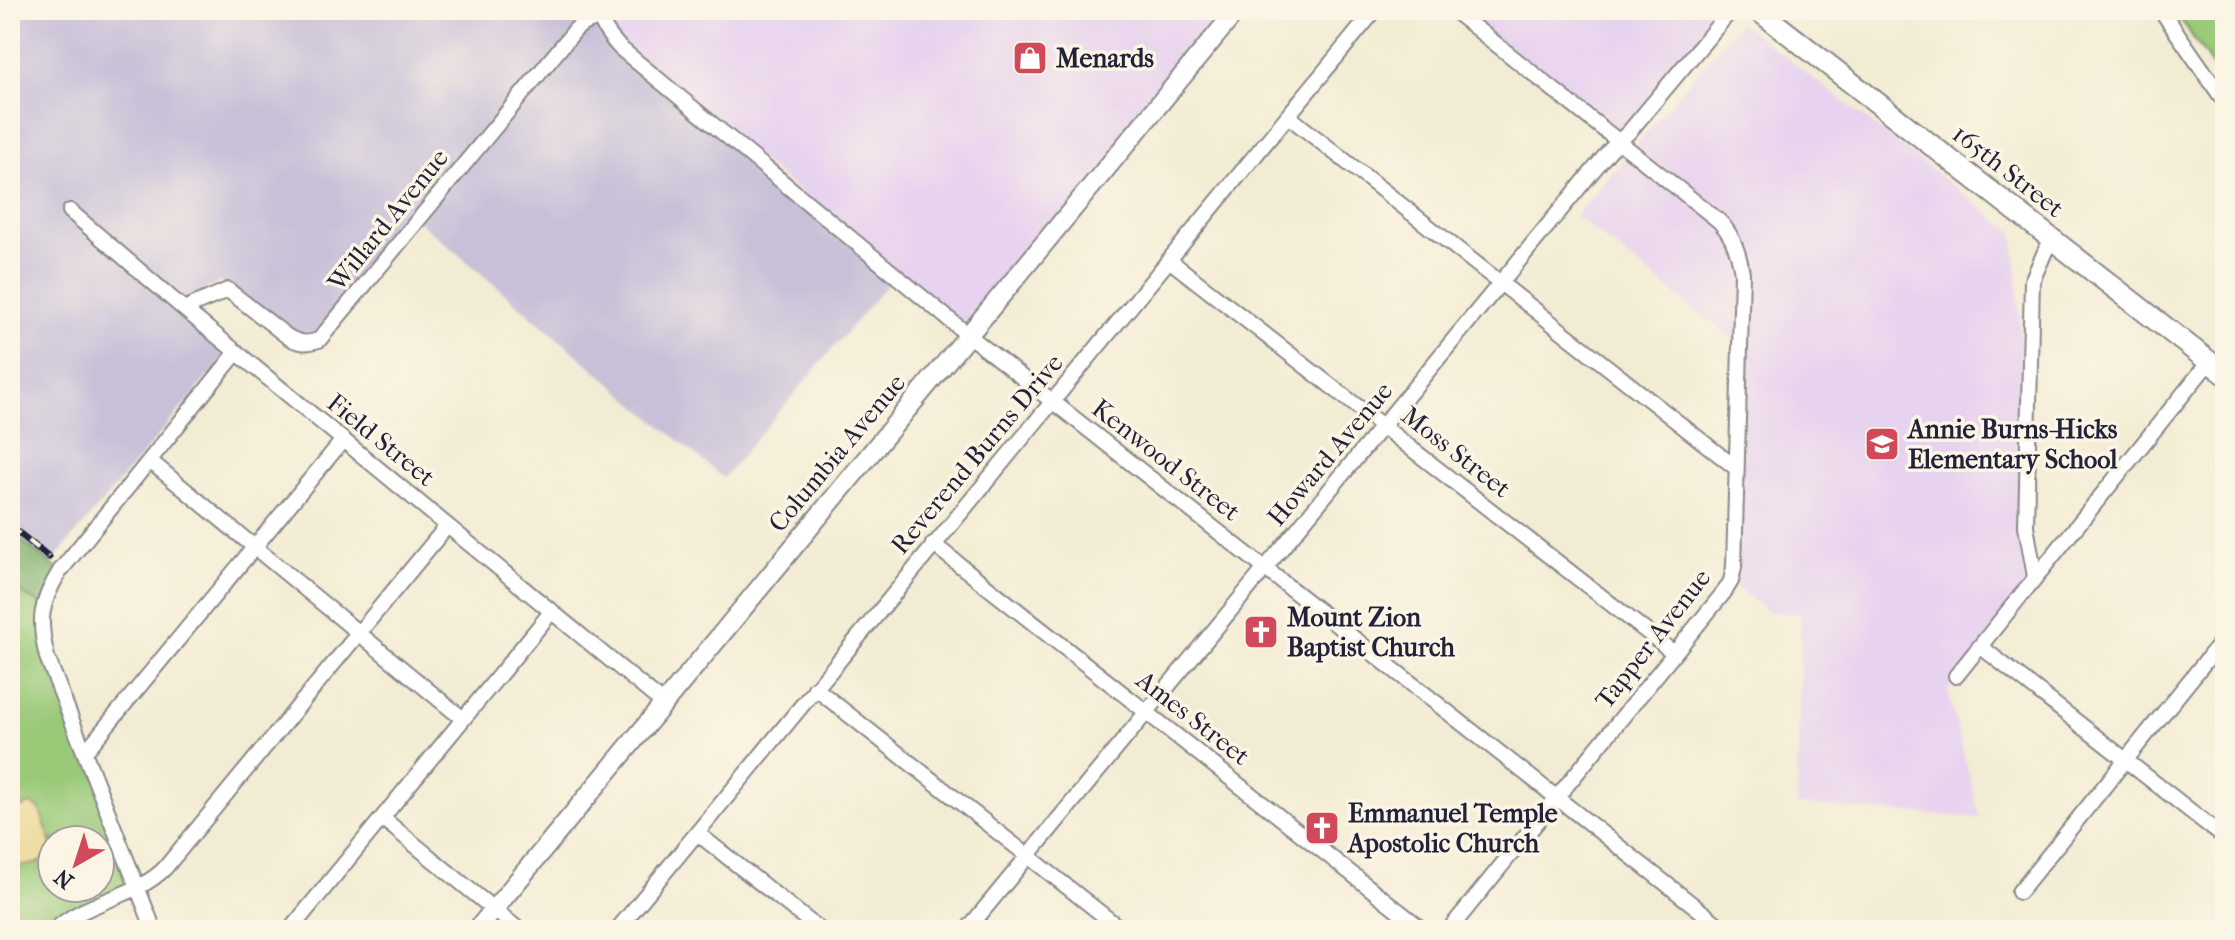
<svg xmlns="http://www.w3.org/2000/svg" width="2235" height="940" viewBox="0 0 2235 940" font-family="'IM FELL French Canon',serif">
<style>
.built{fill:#e7d2ef}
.industrial{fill:#c8bfd8}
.green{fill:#9ac978;stroke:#5e765a;stroke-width:2;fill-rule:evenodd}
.forest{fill:#7bad68;stroke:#4e6852;stroke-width:2}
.sand{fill:#eeda9e;stroke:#887e6c;stroke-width:2}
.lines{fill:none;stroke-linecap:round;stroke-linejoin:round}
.minor-casing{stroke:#8a8788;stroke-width:18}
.tertiary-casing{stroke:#8a8788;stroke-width:22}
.secondary-casing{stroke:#8a8788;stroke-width:24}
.minor{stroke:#fff;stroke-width:14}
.tertiary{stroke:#fff;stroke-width:18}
.secondary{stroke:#fff;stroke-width:20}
.rail-casing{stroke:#22223b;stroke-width:7}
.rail{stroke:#fcf5e5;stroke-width:4;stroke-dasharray:12;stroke-linecap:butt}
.labels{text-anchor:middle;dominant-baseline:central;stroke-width:7;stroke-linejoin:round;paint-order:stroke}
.poi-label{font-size:26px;font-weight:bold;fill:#22223b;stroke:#fcf5e5;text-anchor:start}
.street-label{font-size:26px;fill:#22223b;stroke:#fcf5e5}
</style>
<rect width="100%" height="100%" fill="#fcf5e5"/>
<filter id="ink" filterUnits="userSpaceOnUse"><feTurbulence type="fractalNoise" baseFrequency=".0125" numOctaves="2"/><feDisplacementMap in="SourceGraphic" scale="16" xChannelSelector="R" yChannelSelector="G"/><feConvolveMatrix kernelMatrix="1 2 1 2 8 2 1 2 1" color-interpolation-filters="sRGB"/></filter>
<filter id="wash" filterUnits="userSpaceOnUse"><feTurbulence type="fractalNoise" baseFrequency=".006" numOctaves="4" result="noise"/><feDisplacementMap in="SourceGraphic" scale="32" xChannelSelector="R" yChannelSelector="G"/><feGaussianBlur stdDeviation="1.8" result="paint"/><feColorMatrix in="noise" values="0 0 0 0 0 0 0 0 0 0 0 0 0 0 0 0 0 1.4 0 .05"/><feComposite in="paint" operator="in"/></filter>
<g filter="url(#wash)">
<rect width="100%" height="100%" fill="#f3ecd4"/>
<path class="built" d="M 600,10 L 1232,10 L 968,330 L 622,46 Z
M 1459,10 L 1727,10 L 1619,136 Z
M 1740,22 L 2014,233 L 2020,322 L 2020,537 L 2026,599 L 1948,691 L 1980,818 L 1797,805 L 1801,614 L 1768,612 L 1734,585 L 1749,352 L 1575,216 Z"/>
<path class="industrial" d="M 10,10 L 594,10 L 608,37 L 894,276 L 723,478 L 413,216 L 317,333 L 295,332 L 220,282 L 173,308 L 228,353 L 51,563 L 10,531 Z"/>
<path class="green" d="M 2174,10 L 2225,10 L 2225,84 Z
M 10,587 L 43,605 L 41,621 L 137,886 L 77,913 L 83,930 L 10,930 ZM 52,840 L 100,840 L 100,888 L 52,888 Z"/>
<path class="forest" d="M 10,531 L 60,571 L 43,605 L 10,587 Z"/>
<path class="sand" d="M 31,804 L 39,808 L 52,845 L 52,853 C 40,865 27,868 10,864 L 10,811 Z"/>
</g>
<g filter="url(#ink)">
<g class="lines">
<g class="minor-casing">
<path id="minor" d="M 598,10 C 601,26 610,37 620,48 L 968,335 L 1725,930
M 2161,10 L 2225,102
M 1288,116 L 1736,468
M 70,211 L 184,309 L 664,704
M 1169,260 L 1674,653
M 184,309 L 228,290 L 288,337 C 299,343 306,344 319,340 L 576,29 L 584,23 L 599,18
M 150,461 L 463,719
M 933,544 L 1423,930
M 2035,577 L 2026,526 L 2032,281 L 2051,238
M 1980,646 L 2225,838
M 1956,676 L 2209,362
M 815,688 L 1122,930
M 85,752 L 343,440
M 382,818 L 519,930
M 697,833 L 820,930
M 2019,892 L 2225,637
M 55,930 C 86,900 136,898 165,868 L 447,526
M 154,930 L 47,657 C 38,621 40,603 60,571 L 237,352
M 290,930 L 552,611
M 617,930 L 1375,10
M 967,930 L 1610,150 L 1629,132 L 1731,10
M 1449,930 L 1725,591 L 1731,581 L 1734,567 L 1742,273 C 1739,253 1733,235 1719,221 L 1453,10"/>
</g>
<g class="tertiary-casing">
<path id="tertiary" d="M 477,930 L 1237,10"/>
</g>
<g class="secondary-casing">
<path id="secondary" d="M 1758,10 L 2225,374"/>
</g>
<use href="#minor" class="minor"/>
<use href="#tertiary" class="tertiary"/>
<use href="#secondary" class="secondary"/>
<g class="rail-casing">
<path id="rail" d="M 10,526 L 49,557"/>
</g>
<use href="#rail" class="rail"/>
</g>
</g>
<defs>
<g id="shop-square" transform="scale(1.8)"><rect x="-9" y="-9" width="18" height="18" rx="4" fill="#d1495b" stroke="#fcf5e5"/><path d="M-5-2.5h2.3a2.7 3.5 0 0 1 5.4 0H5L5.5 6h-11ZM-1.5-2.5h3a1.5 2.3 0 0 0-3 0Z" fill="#fff"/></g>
<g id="school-square" transform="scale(1.8)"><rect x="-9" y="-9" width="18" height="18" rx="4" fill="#d1495b" stroke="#fcf5e5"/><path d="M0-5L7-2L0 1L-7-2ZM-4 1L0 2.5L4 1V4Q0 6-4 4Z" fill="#fff"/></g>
<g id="church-square" transform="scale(1.8)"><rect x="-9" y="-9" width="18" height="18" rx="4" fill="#d1495b" stroke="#fcf5e5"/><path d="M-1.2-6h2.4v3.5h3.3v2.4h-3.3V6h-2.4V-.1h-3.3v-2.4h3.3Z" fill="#fff"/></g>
</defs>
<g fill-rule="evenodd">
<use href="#shop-square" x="1030" y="58"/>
<use href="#school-square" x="1882" y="444"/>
<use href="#church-square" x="1261" y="632"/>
<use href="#church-square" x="1322" y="828"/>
</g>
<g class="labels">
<g class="poi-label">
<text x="1056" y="58">Menards</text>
<text x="1908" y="429">Annie Burns-Hicks<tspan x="1908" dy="30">Elementary School</tspan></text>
<text x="1287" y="617">Mount Zion<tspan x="1287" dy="30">Baptist Church</tspan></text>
<text x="1348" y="813">Emmanuel Temple<tspan x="1348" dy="30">Apostolic Church</tspan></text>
</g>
<g class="street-label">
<text transform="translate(2008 171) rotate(38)">165th Street</text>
<text transform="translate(388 220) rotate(-51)">Willard Avenue</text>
<text transform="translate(381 440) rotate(39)">Field Street</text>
<text transform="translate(1456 452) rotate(38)">Moss Street</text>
<text transform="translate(837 453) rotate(-50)">Columbia Avenue</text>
<text transform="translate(977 454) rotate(-50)">Reverend Burns Drive</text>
<text transform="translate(1330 454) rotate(-50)">Howard Avenue</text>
<text transform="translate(1166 460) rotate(38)">Kenwood Street</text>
<text transform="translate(1653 639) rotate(-52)">Tapper Avenue</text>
<text transform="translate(1193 718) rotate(38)">Ames Street</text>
</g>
</g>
<rect width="2235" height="940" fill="none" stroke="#fcf5e5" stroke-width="40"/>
<g transform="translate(76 864) rotate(219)"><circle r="38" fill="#fcf5e5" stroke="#a5a1a1" stroke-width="2"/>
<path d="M0-6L14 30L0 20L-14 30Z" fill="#d1495b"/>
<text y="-12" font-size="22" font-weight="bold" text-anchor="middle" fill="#22223b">N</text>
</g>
</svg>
